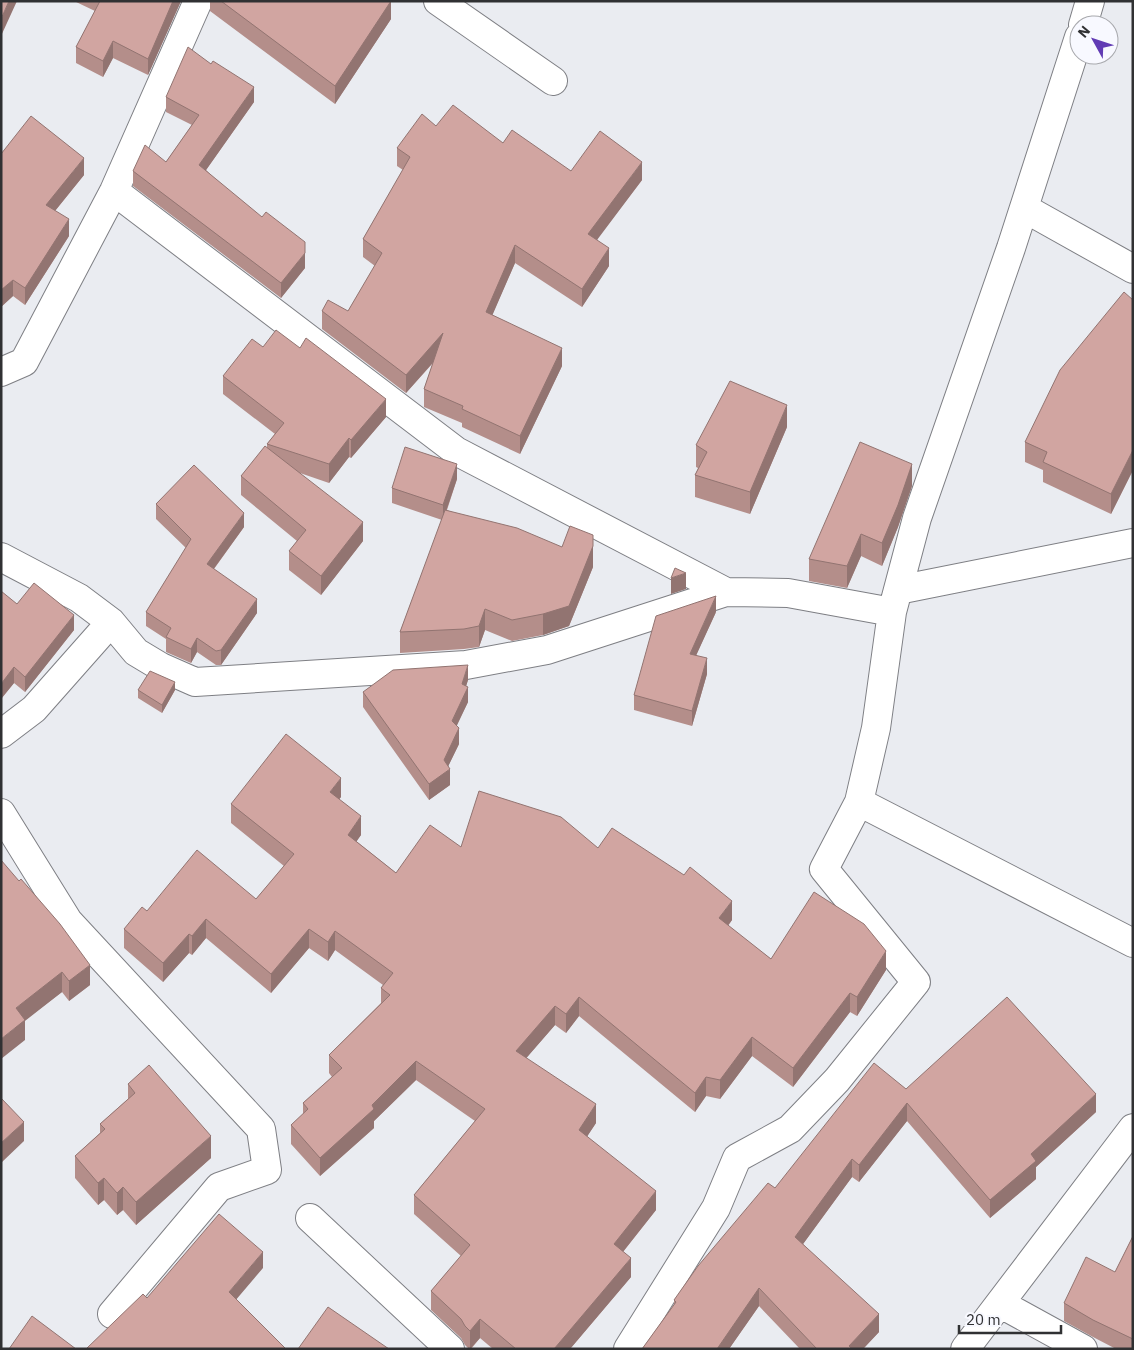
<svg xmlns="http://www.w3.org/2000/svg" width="1134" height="1350" viewBox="0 0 1134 1350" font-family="'IBM Plex Sans',sans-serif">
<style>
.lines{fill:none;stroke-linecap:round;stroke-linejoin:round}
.minor-casing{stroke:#7e7f84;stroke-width:30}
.minor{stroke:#fff;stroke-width:28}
.wall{fill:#b48e8a}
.shaded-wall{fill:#927471}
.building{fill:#d1a5a1;stroke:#927471}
</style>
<rect width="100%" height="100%" fill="#eaecf1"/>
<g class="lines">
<g class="minor-casing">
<path id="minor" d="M 438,1 L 553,81
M 1083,25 L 1090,1
M 114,191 L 456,451 L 726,592
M 1024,208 L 1133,269
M 1,372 L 24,362 L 114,191 L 198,1
M 1,557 L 79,598 L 111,622 L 136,652 L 161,667 L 195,682 L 466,665 L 547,650 L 726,592 L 788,593 L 892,612
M 898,590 L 1133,543
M 1,734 L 34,709 L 111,622
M 859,802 L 1133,943
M 1,813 L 68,921 L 261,1129 L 267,1170 L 219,1187 L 112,1314
M 310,1218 L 450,1349
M 1001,1304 L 1083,1349
M 628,1349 L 716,1208 L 737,1158 L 790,1129 L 837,1080 L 916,982 L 824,869 L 859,802 L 876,728 L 892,612 L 917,518 L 1011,248 L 1079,37
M 965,1349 L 1133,1128"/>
</g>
<use href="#minor" class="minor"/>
</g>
<path class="wall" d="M 74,1 L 181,1 L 148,75 L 113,58 L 103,77 L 76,63 L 76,47 L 95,11 Z
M 210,1 L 391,1 L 391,19 L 335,104 L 210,11 Z
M 166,97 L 254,102 L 206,170 L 305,268 L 281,298 L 133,186 L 133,171 L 166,162 L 192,125 L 166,112 Z
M 436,126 L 503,143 L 571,171 L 642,180 L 597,239 L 609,266 L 582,307 L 515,263 L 492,315 L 562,366 L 520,454 L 462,427 L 462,423 L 424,407 L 424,389 L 433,363 L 406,393 L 322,329 L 322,311 L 348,311 L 375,266 L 363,257 L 363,239 L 403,170 L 397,166 L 397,148 Z
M 1,154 L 84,175 L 55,211 L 69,236 L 25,305 L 13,296 L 1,307 Z
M 1133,300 L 1133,470 L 1111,514 L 1043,482 L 1043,470 L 1025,462 L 1025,442 Z
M 263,347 L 386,417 L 351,458 L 349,457 L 329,483 L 300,473 L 363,541 L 321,595 L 289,570 L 289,551 L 297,541 L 241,495 L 241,476 L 267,448 L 267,444 L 275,434 L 223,394 L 223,376 Z
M 787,427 L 750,514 L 695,497 L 695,475 L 698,468 L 696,467 L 696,445 Z
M 457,479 L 447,510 L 593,567 L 569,626 L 543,635 L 512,641 L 485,630 L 479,647 L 464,649 L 400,653 L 400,632 L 442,520 L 392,503 L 392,488 Z
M 912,486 L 898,527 L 882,566 L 861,556 L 847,588 L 809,581 L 809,559 Z
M 156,504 L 244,527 L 214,569 L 257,613 L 221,665 L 216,665 L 197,652 L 191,663 L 166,652 L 166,639 L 146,626 L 146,612 L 186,548 L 156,519 Z
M 17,604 L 74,630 L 25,692 L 14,683 L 1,699 Z
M 716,612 L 696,655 L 707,674 L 692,726 L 634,710 L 634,695 Z
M 468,680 L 466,686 L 468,702 L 456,726 L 459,744 L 448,766 L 450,785 L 429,800 L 363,707 L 363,692 Z
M 138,690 L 175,690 L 162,713 L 138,698 Z
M 341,797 L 339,799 L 361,835 L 356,841 L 396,873 L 461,847 L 598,848 L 732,920 L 728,926 L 771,959 L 886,970 L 857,1016 L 850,1012 L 793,1087 L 752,1056 L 720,1099 L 706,1096 L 695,1112 L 579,1016 L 566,1033 L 555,1025 L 526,1058 L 596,1123 L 587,1136 L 656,1210 L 623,1252 L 631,1277 L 570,1349 L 493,1349 L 480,1338 L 471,1349 L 469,1349 L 465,1345 L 461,1338 L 431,1310 L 431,1291 L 461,1256 L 414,1214 L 414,1195 L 475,1121 L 416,1080 L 374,1121 L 374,1128 L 320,1176 L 291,1144 L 291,1125 L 303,1115 L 303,1103 L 332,1077 L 329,1073 L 329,1055 L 381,1003 L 381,988 L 383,985 L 335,950 L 328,961 L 309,948 L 271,993 L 206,938 L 192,955 L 189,953 L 163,982 L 124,948 L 124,929 L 147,911 L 256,899 L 284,866 L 231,823 L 231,804 Z
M 1,860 L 90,985 L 69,1001 L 62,992 L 25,1020 L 25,1040 Z
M 128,1084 L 211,1158 L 136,1225 L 123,1210 L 117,1215 L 104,1200 L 98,1205 L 75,1178 L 75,1156 L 100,1133 L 100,1124 L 128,1099 Z
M 906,1089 L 1096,1112 L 1036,1167 L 1036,1179 L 990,1218 L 907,1121 L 859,1182 L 852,1177 L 803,1244 L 879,1332 L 863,1349 L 800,1349 L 759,1306 L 729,1349 L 642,1349 L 674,1305 L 674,1300 L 775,1188 Z
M 1133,1236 L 1133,1349 L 1116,1349 L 1093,1337 L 1064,1321 L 1064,1303 L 1115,1272 Z"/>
<path class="shaded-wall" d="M 9,1 L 17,1 L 1,36 L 1,19 Z
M 173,1 L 181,1 L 148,75 L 148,59 Z
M 391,1 L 391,19 L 335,104 L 335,86 Z
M 113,41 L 113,58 L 103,77 L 103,61 Z
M 254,87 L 254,102 L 199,180 L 199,165 Z
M 84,158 L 84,175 L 46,222 L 46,205 Z
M 642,162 L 642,180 L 588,252 L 588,234 Z
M 69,219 L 69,236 L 25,305 L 25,288 Z
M 515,245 L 515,263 L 486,330 L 486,312 Z
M 609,248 L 609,266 L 582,307 L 582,289 Z
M 305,253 L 305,268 L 281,298 L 281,283 Z
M 13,280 L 13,296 L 1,307 L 1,290 Z
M 443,333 L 443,351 L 406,393 L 406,375 Z
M 562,348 L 562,366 L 520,454 L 520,436 Z
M 386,399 L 386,417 L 351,458 L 351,440 Z
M 787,405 L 787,427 L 750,514 L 750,492 Z
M 349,438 L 349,457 L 329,483 L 329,464 Z
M 1133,450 L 1133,470 L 1111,514 L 1111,494 Z
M 457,464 L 457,479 L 443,520 L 443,505 Z
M 912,464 L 912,486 L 898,527 L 882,566 L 882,543 Z
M 244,513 L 244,527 L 207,578 L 207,564 Z
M 363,522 L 363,541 L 321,595 L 321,576 Z
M 861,534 L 861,556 L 847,588 L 847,566 Z
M 593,546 L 593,567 L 569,626 L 543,635 L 543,614 Z
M 686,573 L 686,589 L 671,594 L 671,578 Z
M 716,596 L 716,612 L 690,669 L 690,654 Z
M 257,599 L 257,613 L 221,665 L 221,650 Z
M 485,609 L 485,630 L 479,647 L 479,626 Z
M 74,615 L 74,630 L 25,692 L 25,677 Z
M 197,638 L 197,652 L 191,663 L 191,649 Z
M 707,658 L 707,674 L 692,726 L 692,711 Z
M 468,665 L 468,680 L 462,699 L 462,684 Z
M 14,667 L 14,683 L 1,699 L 1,684 Z
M 175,682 L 175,690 L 162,713 L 162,705 Z
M 468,687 L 468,702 L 452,736 L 452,721 Z
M 459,728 L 459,744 L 445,773 L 450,769 L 450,785 L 429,800 L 429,784 L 444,760 Z
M 341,778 L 341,797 L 330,811 L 330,792 Z
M 361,816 L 361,835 L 348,854 L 348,835 Z
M 732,901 L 732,920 L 719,937 L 719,918 Z
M 206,919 L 206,938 L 192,955 L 192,936 Z
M 309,929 L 309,948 L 271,993 L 271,974 Z
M 335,931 L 335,950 L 328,961 L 328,942 Z
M 189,934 L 189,953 L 163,982 L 163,963 Z
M 886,951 L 886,970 L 857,1016 L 857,997 Z
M 90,965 L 90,985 L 69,1001 L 69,981 Z
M 62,972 L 62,992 L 16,1028 L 16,1008 Z
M 850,993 L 850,1012 L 793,1087 L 793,1068 Z
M 579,997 L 579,1016 L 566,1033 L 566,1014 Z
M 555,1006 L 555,1025 L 516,1070 L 516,1051 Z
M 25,1020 L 25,1040 L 1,1059 L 1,1039 Z
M 752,1037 L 752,1056 L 720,1099 L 720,1080 Z
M 416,1061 L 416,1080 L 374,1121 L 374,1128 L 320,1176 L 320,1158 Z
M 706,1077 L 706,1096 L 695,1112 L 695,1093 Z
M 1096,1094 L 1096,1112 L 1036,1167 L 1036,1179 L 990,1218 L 990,1200 L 1031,1154 Z
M 907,1103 L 907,1121 L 859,1182 L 859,1165 Z
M 596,1104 L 596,1123 L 579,1149 L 579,1130 Z
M 24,1122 L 24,1141 L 1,1163 L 1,1143 Z
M 211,1136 L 211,1158 L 136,1225 L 136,1202 Z
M 852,1159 L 852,1177 L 795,1255 L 795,1237 Z
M 104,1178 L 104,1200 L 98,1205 L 98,1183 Z
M 123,1187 L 123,1210 L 117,1215 L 117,1193 Z
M 656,1191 L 656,1210 L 614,1263 L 614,1244 Z
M 263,1252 L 263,1268 L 229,1308 L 229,1292 Z
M 631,1258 L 631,1277 L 570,1349 L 554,1349 Z
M 759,1288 L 759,1306 L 729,1349 L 717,1349 Z
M 879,1314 L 879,1332 L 863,1349 L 849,1349 L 849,1346 Z
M 480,1319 L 480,1338 L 470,1349 L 470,1331 Z"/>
<path class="building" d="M 1,1 L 9,1 L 1,19 Z
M 100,1 L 173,1 L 148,59 L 113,41 L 103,61 L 76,47 Z
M 221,1 L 391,1 L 335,86 Z
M 188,47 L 211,64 L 213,61 L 254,87 L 199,165 L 262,217 L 266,212 L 305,242 L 305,253 L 281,283 L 133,171 L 145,145 L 166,162 L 199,115 L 166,97 Z
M 453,105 L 503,143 L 512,130 L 571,171 L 600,131 L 642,162 L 588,234 L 609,248 L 582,289 L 515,245 L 486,312 L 562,348 L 520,436 L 462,409 L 463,406 L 424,389 L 443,333 L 406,375 L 322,311 L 328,300 L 348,311 L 382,253 L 363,239 L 410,157 L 397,148 L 422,114 L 436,126 Z
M 31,116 L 84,158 L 46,205 L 69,219 L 25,288 L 13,280 L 1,290 L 1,154 Z
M 1124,292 L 1133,300 L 1133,450 L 1111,494 L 1043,462 L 1047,452 L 1025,442 L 1060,370 Z
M 276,330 L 300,348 L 306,338 L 386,399 L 351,440 L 349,438 L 329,464 L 267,444 L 284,423 L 223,376 L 252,339 L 263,347 Z
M 730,381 L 787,405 L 750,492 L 695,475 L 707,452 L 696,445 Z
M 860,442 L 912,464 L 898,505 L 882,543 L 861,534 L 847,566 L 809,559 Z
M 265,446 L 363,522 L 321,576 L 289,551 L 306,530 L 241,476 Z
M 405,447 L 457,464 L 443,505 L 392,488 Z
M 194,465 L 244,513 L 207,564 L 257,599 L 221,650 L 216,651 L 197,638 L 191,649 L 166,637 L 171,628 L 146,612 L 191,539 L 156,504 Z
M 445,510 L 517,528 L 562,547 L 570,526 L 593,535 L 593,546 L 569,606 L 543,614 L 512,620 L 485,609 L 479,626 L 464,629 L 400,632 Z
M 675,568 L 686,573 L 671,578 Z
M 34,583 L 74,615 L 25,677 L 14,667 L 1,684 L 1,591 L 17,604 Z
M 716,596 L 690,654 L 707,658 L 692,711 L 634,695 L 656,616 Z
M 468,665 L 462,684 L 468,687 L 452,721 L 459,728 L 444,760 L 450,769 L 429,784 L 363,692 L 393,670 Z
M 150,671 L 175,682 L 162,705 L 138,690 Z
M 286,734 L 341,778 L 330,792 L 361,816 L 348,835 L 396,873 L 430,825 L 461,847 L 479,791 L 561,817 L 598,848 L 612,828 L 684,875 L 690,867 L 732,901 L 719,918 L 771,959 L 814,892 L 864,924 L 886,951 L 857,997 L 850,993 L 793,1068 L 752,1037 L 720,1080 L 706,1077 L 695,1093 L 579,997 L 566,1014 L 555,1006 L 516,1051 L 596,1104 L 579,1130 L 656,1191 L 614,1244 L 631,1258 L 554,1349 L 516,1349 L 480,1319 L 470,1331 L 465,1326 L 461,1319 L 431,1291 L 470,1245 L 414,1195 L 485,1109 L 416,1061 L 372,1105 L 374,1109 L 320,1158 L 291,1125 L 308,1109 L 303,1103 L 342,1068 L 329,1055 L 390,995 L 381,988 L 393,973 L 335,931 L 328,942 L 309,929 L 271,974 L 206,919 L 192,936 L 189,934 L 163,963 L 124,929 L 142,907 L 147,911 L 197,850 L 256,899 L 294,854 L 231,804 Z
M 1,860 L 19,881 L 21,879 L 60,924 L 90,965 L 69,981 L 62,972 L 16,1008 L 25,1020 L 1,1039 Z
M 1007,997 L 1096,1094 L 1031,1154 L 1036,1161 L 990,1200 L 907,1103 L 859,1165 L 852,1159 L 795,1237 L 879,1314 L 849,1346 L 852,1349 L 817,1349 L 759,1288 L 717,1349 L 642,1349 L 676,1302 L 674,1300 L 698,1266 L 768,1183 L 775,1188 L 874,1063 L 906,1089 Z
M 149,1065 L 211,1136 L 136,1202 L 123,1187 L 117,1193 L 104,1178 L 98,1183 L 75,1156 L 105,1129 L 100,1124 L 135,1093 L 128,1084 Z
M 1,1098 L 24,1122 L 1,1143 Z
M 219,1214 L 263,1252 L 229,1292 L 286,1349 L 86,1349 L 143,1294 L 147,1298 Z
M 1133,1236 L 1133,1339 L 1093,1320 L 1064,1303 L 1086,1257 L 1115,1272 Z
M 328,1307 L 389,1349 L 298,1349 Z
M 32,1316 L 76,1349 L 9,1349 Z"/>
<rect width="1134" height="1350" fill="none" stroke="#303133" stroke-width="5"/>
<g transform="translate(1094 40) rotate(310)"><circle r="24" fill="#f8f9ff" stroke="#a8a9ad"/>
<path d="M0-4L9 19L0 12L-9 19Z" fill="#613bb4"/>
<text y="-8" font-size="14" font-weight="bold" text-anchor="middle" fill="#303133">N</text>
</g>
<path d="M959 1325v8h102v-8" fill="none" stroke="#303133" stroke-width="2.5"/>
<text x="966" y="1325" font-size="15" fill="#303133" stroke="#f8f9ff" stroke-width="4" paint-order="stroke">20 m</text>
</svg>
